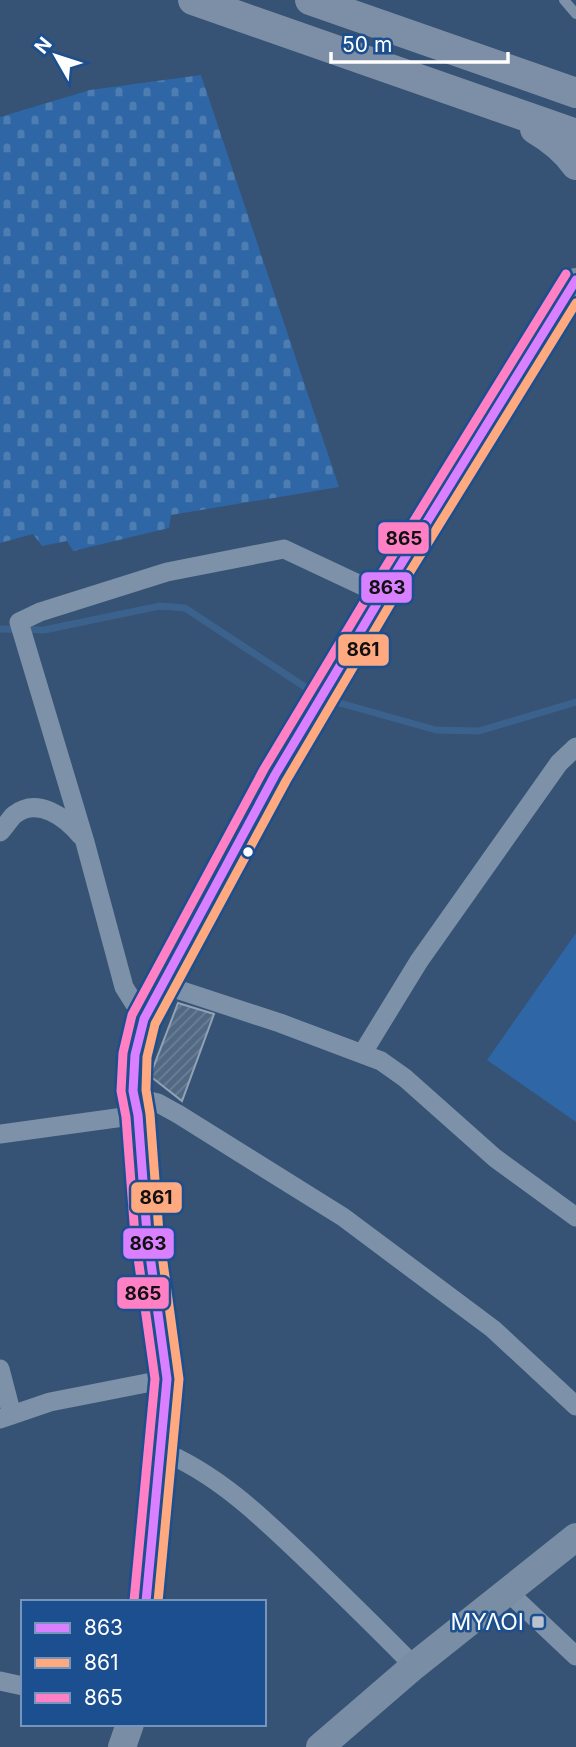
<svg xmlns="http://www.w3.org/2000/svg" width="576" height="1747" viewBox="0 0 576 1747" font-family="Inter,sans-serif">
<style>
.grass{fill:#2f66a5}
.cemetery{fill:url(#cemetery-stones)}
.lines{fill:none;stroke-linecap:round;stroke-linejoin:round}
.stream{stroke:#3b618d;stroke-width:7}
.building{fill:url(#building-hatch);stroke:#92a2b6;stroke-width:2}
.service{stroke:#7d92a8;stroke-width:10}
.minor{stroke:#7d92a8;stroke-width:19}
.secondary{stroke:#798da4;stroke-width:28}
.primary{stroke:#7d8ea7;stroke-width:30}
.bus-1-casing{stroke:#1b4f8f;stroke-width:14}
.bus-2-casing{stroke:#1b4f8f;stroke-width:14}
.bus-3-casing{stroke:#1b4f8f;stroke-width:14}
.bus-1{stroke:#d880ff;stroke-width:9}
.bus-2{stroke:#ffa980;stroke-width:9}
.bus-3{stroke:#ff80c5;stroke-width:9}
.bus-dot{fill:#fff;stroke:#1b4f8f;stroke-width:2.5}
.poi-dot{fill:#b9c2ce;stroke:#1b4f8f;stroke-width:2.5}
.labels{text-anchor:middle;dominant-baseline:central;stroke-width:5;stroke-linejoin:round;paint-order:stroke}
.poi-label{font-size:23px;fill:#fff;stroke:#1b4f8f;text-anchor:end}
.line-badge{stroke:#1b4f8f;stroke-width:2.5}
.pale-badge-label{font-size:19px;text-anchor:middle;font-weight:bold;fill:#111}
</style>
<defs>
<pattern id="cemetery-stones" width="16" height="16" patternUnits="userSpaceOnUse" patternTransform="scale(1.75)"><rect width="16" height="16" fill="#2f66a5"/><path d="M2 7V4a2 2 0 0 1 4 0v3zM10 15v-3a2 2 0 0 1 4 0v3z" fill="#4e7db2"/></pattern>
<pattern id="building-hatch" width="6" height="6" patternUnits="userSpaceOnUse" patternTransform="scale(1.75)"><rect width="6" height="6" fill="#526984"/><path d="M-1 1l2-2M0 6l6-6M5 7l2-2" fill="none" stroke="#6c8096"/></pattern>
</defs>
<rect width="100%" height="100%" fill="#365274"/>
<path class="grass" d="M 576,933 L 576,1122 L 487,1060 Z"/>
<path class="cemetery" d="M 201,75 L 339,487 L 171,515 L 169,528 L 73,551 L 67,541 L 42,546 L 33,534 L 0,543 L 0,117 L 90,90 Z"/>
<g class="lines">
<path class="stream" d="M 0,629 L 44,630 L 160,606 L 185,608 L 305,687
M 336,702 L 436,730 L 479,731 L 576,702"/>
</g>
<path class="building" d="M 178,1003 L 214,1014 L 182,1101 L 150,1076 Z"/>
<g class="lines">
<path class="service" d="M 564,0 L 576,14"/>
<path class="minor" d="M 0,832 C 5,827 9,820 14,815 C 38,796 66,818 81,836
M 161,984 L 280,1023 L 381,1061 L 405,1078 L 495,1158 L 576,1217
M 144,1019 L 124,987 L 85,842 L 19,622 L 40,612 L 167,572 L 284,549 L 382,595
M 362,1054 L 419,961 L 559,763 L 576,747
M 133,1097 L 158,1103 L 178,1114 L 343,1217 L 493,1329 L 576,1406
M 0,1134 L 138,1115
M 0,1369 L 12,1415
M 0,1419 L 50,1402 L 167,1379
M 159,1450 C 220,1474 269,1524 316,1569 C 349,1601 382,1633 414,1666
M 508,1592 L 576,1656
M 0,1681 L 23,1686"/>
<path class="secondary" d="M 146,1602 L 167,1379 L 147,1234 L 138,1115 C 128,1083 134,1050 144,1019 L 275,775 L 382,595 L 576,282
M 122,1747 L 130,1724
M 320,1747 L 414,1666 L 576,1537"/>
<path class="primary" d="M 193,0 L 576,134
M 310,0 L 576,93
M 535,129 C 552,139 565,149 576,165"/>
<g class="bus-1-casing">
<path id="bus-1" d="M 146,1602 L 167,1379 L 147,1234 L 138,1115 L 133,1091 L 135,1055 L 144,1019 L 275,775 L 382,595 L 576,280"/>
</g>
<g class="bus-2-casing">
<path id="bus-2" d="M 158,1602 L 179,1379 L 159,1233 L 150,1114 L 146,1090 L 147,1057 L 155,1024 L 286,781 L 392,601 L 576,303"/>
</g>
<g class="bus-3-casing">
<path id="bus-3" d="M 134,1601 L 155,1379 L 135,1236 L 126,1117 L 121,1091 L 123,1053 L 132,1015 L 264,769 L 372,589 L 566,274"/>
</g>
<use href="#bus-1" class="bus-1"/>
<use href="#bus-2" class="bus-2"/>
<use href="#bus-3" class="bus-3"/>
</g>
<circle class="bus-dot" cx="248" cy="852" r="6"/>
<rect class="poi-dot" x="531" y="1615" width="14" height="14" rx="3.5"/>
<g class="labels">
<g class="poi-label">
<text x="524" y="1622">ΜΥΛΟΙ</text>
</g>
</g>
<g class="line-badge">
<rect x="377" y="521" width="53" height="34" rx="7" fill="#ff80c5"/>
<rect x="360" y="571" width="53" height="33" rx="7" fill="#d880ff"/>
<rect x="337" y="633" width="53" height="34" rx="7" fill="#ffa980"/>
<rect x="130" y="1181" width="53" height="33" rx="7" fill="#ffa980"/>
<rect x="122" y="1227" width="53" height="33" rx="7" fill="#d880ff"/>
<rect x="116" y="1276" width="54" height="34" rx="7" fill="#ff80c5"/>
</g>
<g class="pale-badge-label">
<text x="404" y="545">865</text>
<text x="387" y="594">863</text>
<text x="363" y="656">861</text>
<text x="156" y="1204">861</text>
<text x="148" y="1250">863</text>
<text x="143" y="1300">865</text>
</g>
<rect x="21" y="1600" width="245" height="126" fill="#1b4f8f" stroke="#7695bc" stroke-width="2"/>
<rect x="35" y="1623" width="35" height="10" fill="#d880ff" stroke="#7695bc" stroke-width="2"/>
<text x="84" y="1635" font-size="21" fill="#ffffff">863</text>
<rect x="35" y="1658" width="35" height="10" fill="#ffa980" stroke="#7695bc" stroke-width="2"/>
<text x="84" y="1670" font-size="21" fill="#ffffff">861</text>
<rect x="35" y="1693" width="35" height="10" fill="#ff80c5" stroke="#7695bc" stroke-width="2"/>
<text x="84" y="1705" font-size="21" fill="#ffffff">865</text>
<g transform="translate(56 56) rotate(309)" stroke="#1b4f8f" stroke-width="5" paint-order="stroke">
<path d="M0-5L12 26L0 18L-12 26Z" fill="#ffffff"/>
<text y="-10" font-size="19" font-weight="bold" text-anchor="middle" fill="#ffffff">N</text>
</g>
<path d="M331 52v10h177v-10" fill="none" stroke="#ffffff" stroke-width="3.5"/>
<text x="342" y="52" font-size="21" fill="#ffffff" stroke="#1b4f8f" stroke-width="5" paint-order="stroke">50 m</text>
</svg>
